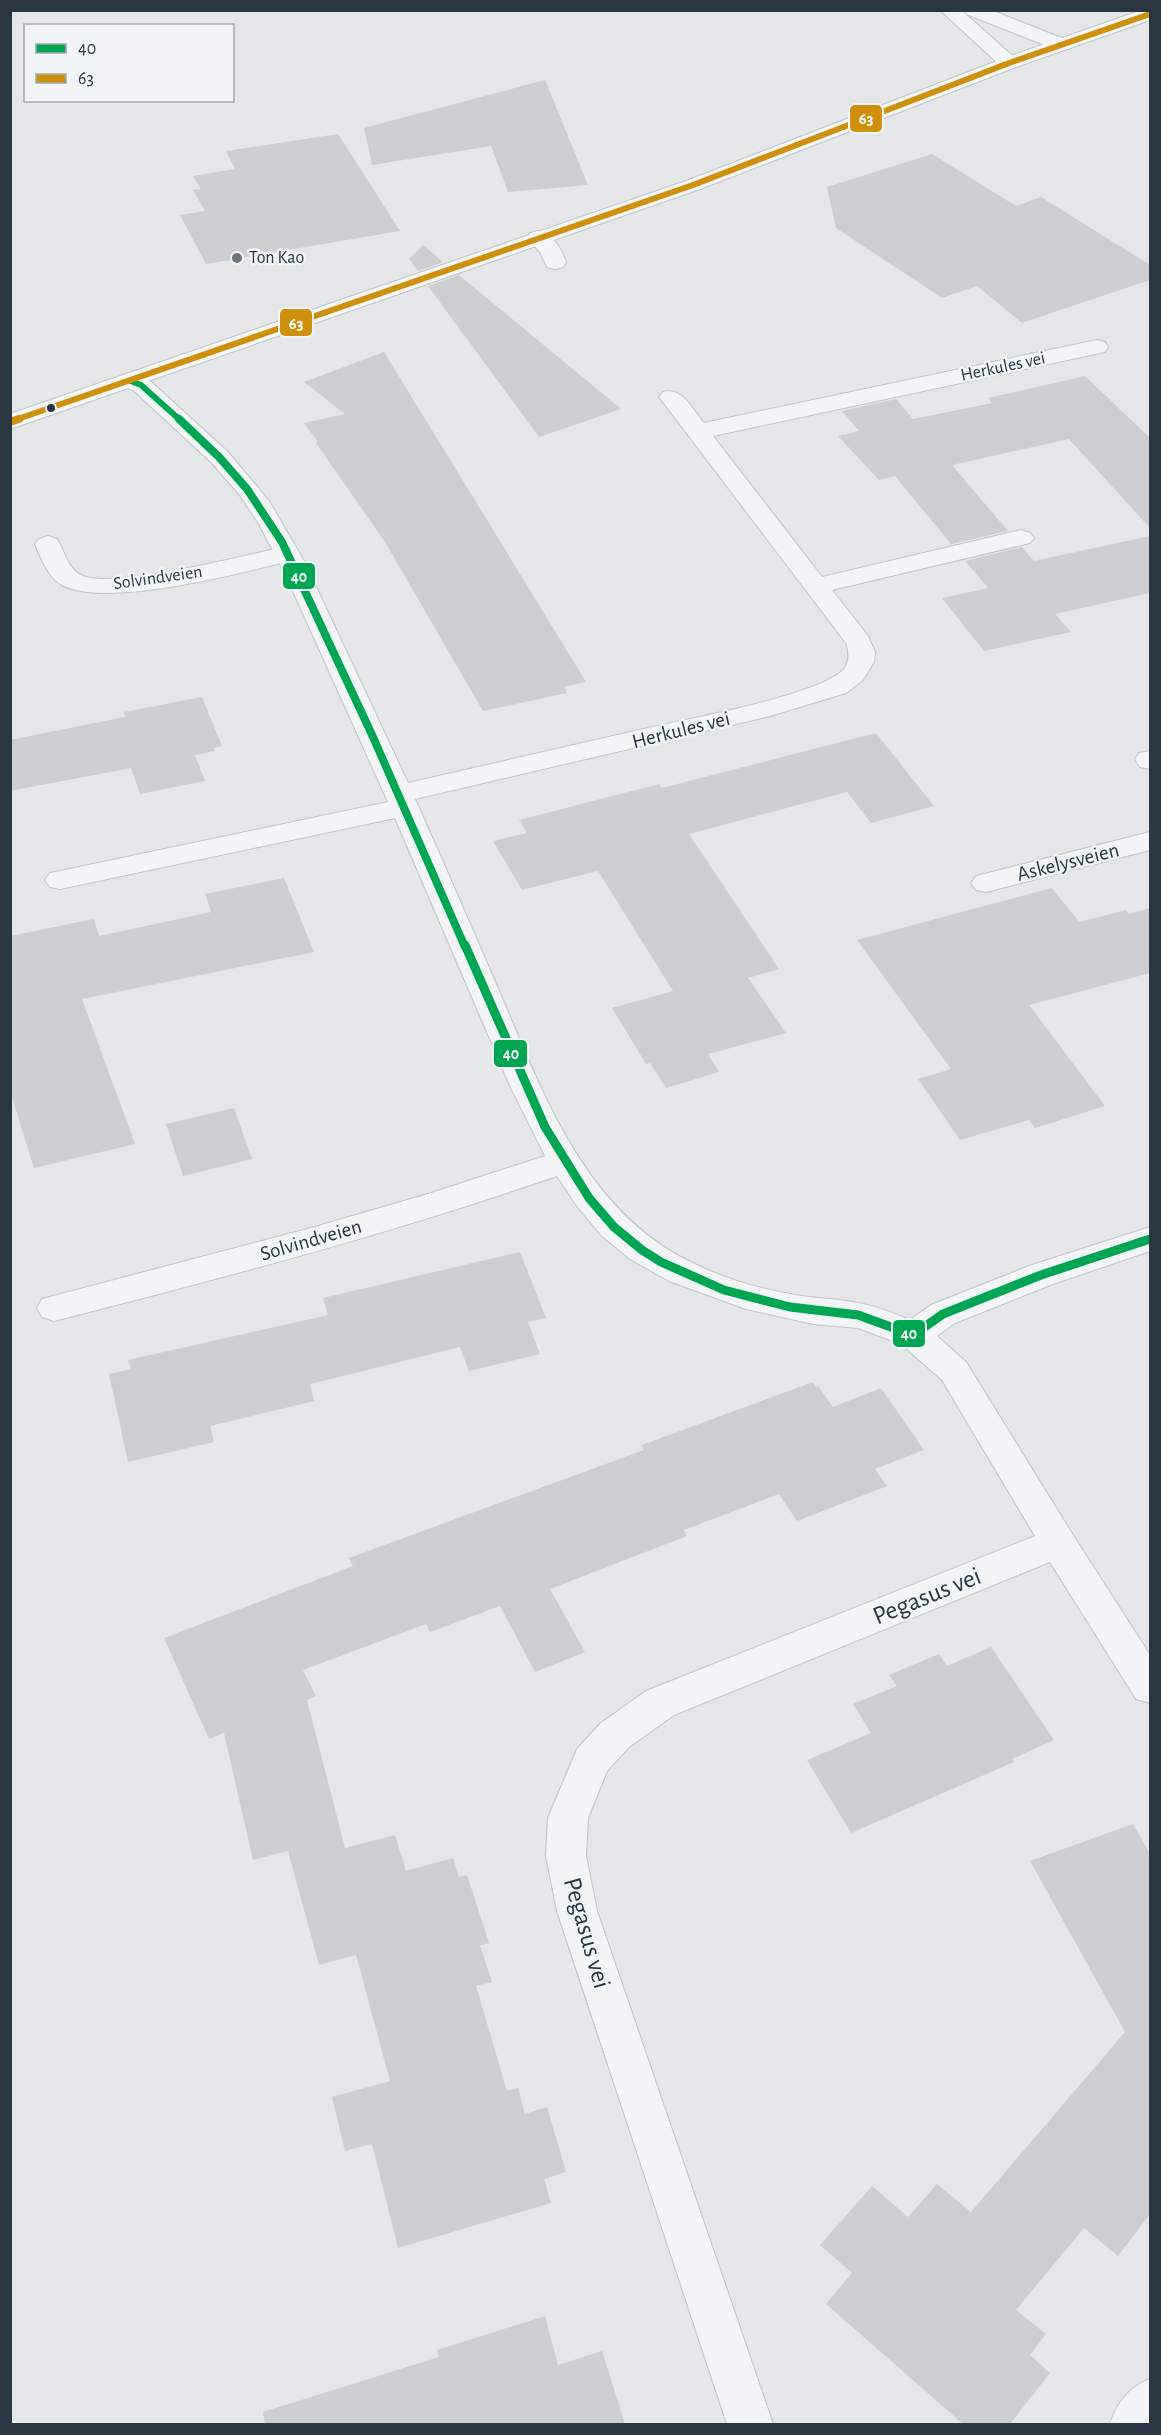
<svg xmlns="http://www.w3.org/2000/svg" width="1161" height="2435" viewBox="0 0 1161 2435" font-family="'Alegreya Sans',sans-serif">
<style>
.building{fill:#ccced0}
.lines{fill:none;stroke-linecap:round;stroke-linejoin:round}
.service-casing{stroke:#c2c4c6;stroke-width:2}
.minor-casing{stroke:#c2c4c6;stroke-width:2}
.tertiary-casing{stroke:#c2c4c6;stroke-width:2}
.secondary-casing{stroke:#c2c4c6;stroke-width:2}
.service{fill:#f2f4f5;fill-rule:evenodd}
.minor{fill:#f2f4f5;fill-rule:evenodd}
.tertiary{fill:#f2f4f5;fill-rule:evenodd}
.secondary{fill:#f6f7f7;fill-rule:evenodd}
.bus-1-far2-casing{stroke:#f1f5f7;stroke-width:9}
.bus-1-far1-casing{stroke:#f1f5f7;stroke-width:11}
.bus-1-casing{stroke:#f1f5f7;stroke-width:14}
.bus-2-far1-casing{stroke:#f1f5f7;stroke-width:9}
.bus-2-casing{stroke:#f1f5f7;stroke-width:11}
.bus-1-far2{stroke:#00a651;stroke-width:6}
.bus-1-far1{stroke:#00a651;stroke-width:8}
.bus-1{stroke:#00a651;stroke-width:9}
.bus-2-far1{stroke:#ce900d;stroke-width:6}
.bus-2{stroke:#ce900d;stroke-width:8}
.poi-dot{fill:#6b747b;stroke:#f1f5f7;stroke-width:2}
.bus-dot{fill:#2a3641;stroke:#f1f5f7;stroke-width:2}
.labels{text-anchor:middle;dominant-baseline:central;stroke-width:5;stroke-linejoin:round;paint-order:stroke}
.far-poi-label{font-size:18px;fill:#2a3641;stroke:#f1f5f7;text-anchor:start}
.far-street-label{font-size:18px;fill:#2a3641;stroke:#f1f5f7}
.street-label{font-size:21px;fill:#2a3641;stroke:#f1f5f7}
.near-street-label{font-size:26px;fill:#2a3641;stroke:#f1f5f7}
.line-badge{stroke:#f1f5f7;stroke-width:2}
.badge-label{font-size:16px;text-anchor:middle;font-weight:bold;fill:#fff}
</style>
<rect width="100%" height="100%" fill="#e4e6e8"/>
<path class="building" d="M 545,80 L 588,185 L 508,192 L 491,146 L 372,165 L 364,128 Z
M 338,134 L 400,231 L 206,264 L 180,215 L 205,211 L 193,190 L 201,189 L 193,176 L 235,169 L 226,151 Z
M 932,154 L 1016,206 L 1041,197 L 1150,265 L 1150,280 L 1022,323 L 977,286 L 942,298 L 836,228 L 827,187 Z
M 423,245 L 443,262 L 418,271 L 409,259 Z
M 459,275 L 621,409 L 539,437 L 428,286 Z
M 384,352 L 484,515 L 586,682 L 564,687 L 567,693 L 483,711 L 385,542 L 316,443 L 318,442 L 304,423 L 345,414 L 304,382 Z
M 1085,376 L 1150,438 L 1150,528 L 1069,439 L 952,465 L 1008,531 L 951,544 L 895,476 L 879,480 L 838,436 L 859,431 L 842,411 L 896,399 L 913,419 L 992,403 L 988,398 Z
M 1150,536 L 1150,593 L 1055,614 L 1071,632 L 984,651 L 942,598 L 988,588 L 965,561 L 1022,547 L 1034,561 Z
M 202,697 L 222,746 L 214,748 L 215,751 L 195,755 L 205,781 L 140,794 L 131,768 L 10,791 L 10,740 L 125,717 L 124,712 Z
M 876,733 L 934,806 L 871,823 L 847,792 L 689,834 L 779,969 L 748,978 L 786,1033 L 708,1054 L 719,1072 L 666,1088 L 650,1063 L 646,1064 L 612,1008 L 673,991 L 598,871 L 522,890 L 493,841 L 527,833 L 519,820 L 659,784 L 662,788 Z
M 284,878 L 314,952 L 82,999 L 135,1144 L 34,1168 L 10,1091 L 10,936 L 94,919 L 99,936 L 211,912 L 205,894 Z
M 1052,888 L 1079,922 L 1126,910 L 1129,914 L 1150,908 L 1150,973 L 1029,1005 L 1105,1106 L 1035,1128 L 1029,1120 L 960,1140 L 918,1079 L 951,1069 L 857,940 Z
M 234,1108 L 252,1159 L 183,1176 L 166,1124 Z
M 520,1252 L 546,1318 L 528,1322 L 540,1354 L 469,1371 L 460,1347 L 310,1384 L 314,1401 L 210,1426 L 214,1442 L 128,1462 L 109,1374 L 131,1369 L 128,1360 L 328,1315 L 323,1298 Z
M 813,1382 L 816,1387 L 818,1386 L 833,1407 L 881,1388 L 924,1450 L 875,1469 L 887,1486 L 797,1521 L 779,1494 L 684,1530 L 687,1536 L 550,1589 L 585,1652 L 535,1672 L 500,1606 L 430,1632 L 426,1624 L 303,1670 L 316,1696 L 307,1700 L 345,1848 L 395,1835 L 406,1871 L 453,1858 L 459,1877 L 467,1875 L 489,1943 L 480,1945 L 492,1982 L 476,1986 L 507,2091 L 518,2088 L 525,2114 L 547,2107 L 566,2172 L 544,2179 L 551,2203 L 398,2248 L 372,2144 L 345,2151 L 332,2097 L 390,2081 L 356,1955 L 319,1965 L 288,1851 L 253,1860 L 224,1733 L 209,1739 L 164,1638 L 353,1566 L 349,1558 L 644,1450 L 642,1445 Z
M 991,1647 L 1054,1740 L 1012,1759 L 1014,1762 L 851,1833 L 807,1760 L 871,1733 L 853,1704 L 897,1686 L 889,1675 L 939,1654 L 947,1666 Z
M 1133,1824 L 1150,1854 L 1150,2214 L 1118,2256 L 1084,2228 L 1016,2310 L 1046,2334 L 1030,2355 L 1050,2373 L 1010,2424 L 963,2424 L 826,2304 L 852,2273 L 820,2245 L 872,2186 L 908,2217 L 937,2184 L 971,2212 L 1125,2032 L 1030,1861 Z
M 545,2316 L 558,2365 L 602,2351 L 625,2424 L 265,2424 L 263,2412 L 439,2357 L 437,2350 Z"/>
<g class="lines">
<g class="service-casing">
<path id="service" d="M 48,536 L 57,539 C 65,551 67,569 83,576 C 113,589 249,555 287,546 L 296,549 L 300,554 L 296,559 C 247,572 106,609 62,585 C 48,577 41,558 35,544 L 39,539 Z"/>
</g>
<g class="minor-casing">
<path id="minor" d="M 538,231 C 554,235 561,248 566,262 L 563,267 L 555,269 L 547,267 L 540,252 L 527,238 L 530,233 Z
M 1097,340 L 1105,342 L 1108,347 L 1105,352 L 713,436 L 822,577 L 1021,530 L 1030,533 L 1034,538 L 1030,543 L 832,590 L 868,636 L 875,652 L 874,662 L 863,680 L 846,693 L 770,716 L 415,799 C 443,861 470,924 497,986 C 542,1091 584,1213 695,1264 C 725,1279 757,1288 790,1294 C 813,1299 836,1298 858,1303 C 876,1306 893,1313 910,1320 L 931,1305 L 1029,1266 L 1150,1227 L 1150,1251 L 1053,1284 L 955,1323 L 937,1336 L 966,1362 L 1071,1532 L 1150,1655 L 1150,1703 L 1136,1699 L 1050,1562 L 674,1715 L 629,1747 L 607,1771 L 588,1818 L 586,1856 L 597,1911 L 773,2424 L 727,2424 L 557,1911 L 546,1856 L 548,1818 L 577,1749 L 601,1723 L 646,1691 L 1035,1536 L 942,1380 L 901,1344 L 858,1328 L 813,1324 L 746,1309 L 669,1281 L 630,1259 L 602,1236 L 577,1206 L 557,1176 C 392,1233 223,1278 54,1321 L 42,1317 L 37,1308 L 42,1299 L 311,1228 L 428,1194 L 545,1156 L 511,1088 L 395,818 L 60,889 L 50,887 L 45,880 L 50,873 L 60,871 L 388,802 L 288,580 L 259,524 L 239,494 L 211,462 L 133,390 L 123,386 L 119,381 L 123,376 L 131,374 L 149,380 L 228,452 L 269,501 L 304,561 L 408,783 C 488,765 568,746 648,728 C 687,719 821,695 844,669 C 850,661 849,652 846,643 L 663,402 L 659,397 L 663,392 C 683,387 692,409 704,423 Z
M 1150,751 L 1150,769 L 1140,767 L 1135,759 L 1139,753 Z
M 1150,832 L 1150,850 L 986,892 L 976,890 L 971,883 L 976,876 Z
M 1150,2379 L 1150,2424 L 1110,2424 C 1117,2403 1129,2387 1150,2379 Z"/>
</g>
<g class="tertiary-casing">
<path id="tertiary" d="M 940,10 L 961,10 L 1016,59 L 1019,63 L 1016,67 L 1002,67 Z
M 964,10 L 991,10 L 1069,41 L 1072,45 L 1069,49 L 1055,49 L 966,14 Z"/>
</g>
<g class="secondary-casing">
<path id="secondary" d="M 1142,10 L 1150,10 L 1150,20 L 1016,67 L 700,189 L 10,429 L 10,414 L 686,181 L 1002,59 Z"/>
</g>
<use href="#service" class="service"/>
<use href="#minor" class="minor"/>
<use href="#tertiary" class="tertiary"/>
<use href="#secondary" class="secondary"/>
<g class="bus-1-far2-casing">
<path id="bus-1-far2" d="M 131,381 L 141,385 L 180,420"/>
</g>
<g class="bus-1-far1-casing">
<path id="bus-1-far1" d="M 179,419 L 219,457 L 247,489 L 282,542 L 373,737 L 465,947"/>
</g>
<g class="bus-1-casing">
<path id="bus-1" d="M 465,945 L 545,1127 L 589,1198 L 614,1227 L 642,1250 L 661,1262 L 724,1290 L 790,1307 L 858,1315 L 913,1335 L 943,1314 L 1041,1275 L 1150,1239"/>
</g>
<g class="bus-2-far1-casing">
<path id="bus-2-far1" d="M 15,420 L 693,185 L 1009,63 L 1150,14"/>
</g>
<g class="bus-2-casing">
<path id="bus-2" d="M 10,422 L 19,419"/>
</g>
<use href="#bus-1-far2" class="bus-1-far2"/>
<use href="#bus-1-far1" class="bus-1-far1"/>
<use href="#bus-1" class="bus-1"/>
<use href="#bus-2-far1" class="bus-2-far1"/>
<use href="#bus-2" class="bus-2"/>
</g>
<circle class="poi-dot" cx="237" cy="258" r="6"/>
<circle class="bus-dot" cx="51" cy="408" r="5"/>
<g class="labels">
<g class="far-poi-label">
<text x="249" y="258">Ton Kao</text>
</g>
<g class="far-street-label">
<text transform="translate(1003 367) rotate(-12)">Herkules vei</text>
<text transform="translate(158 578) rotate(-8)">Solvindveien</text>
</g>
<g class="street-label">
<text transform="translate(681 730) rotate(-14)">Herkules vei</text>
<text transform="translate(1068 862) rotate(-14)">Askelysveien</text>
<text transform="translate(311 1240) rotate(-16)">Solvindveien</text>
</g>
<g class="near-street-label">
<text transform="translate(927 1596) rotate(-22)">Pegasus vei</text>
<text transform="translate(587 1933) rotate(74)">Pegasus vei</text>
</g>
</g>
<g class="line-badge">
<rect x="849" y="104" width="34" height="29" rx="6" fill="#ce900d"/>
<rect x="279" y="308" width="34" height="29" rx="6" fill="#ce900d"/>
<rect x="282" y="562" width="34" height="28" rx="6" fill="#00a651"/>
<rect x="493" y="1039" width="35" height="29" rx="6" fill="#00a651"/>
<rect x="892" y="1319" width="34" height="29" rx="6" fill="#00a651"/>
</g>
<g class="badge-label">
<text x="866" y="124">63</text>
<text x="296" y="329">63</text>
<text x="299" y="582">40</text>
<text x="511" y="1059">40</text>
<text x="909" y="1339">40</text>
</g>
<rect width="1161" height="2435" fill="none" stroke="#2a3641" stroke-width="24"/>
<rect x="24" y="24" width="210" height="78" fill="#f1f5f7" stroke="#a1a9ae" stroke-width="1.5"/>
<rect x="36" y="44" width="30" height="9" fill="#00a651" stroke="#a1a9ae" stroke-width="1.5"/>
<text x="78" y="54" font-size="18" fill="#2a3641">40</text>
<rect x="36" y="74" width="30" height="9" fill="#ce900d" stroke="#a1a9ae" stroke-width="1.5"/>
<text x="78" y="84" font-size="18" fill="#2a3641">63</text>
</svg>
